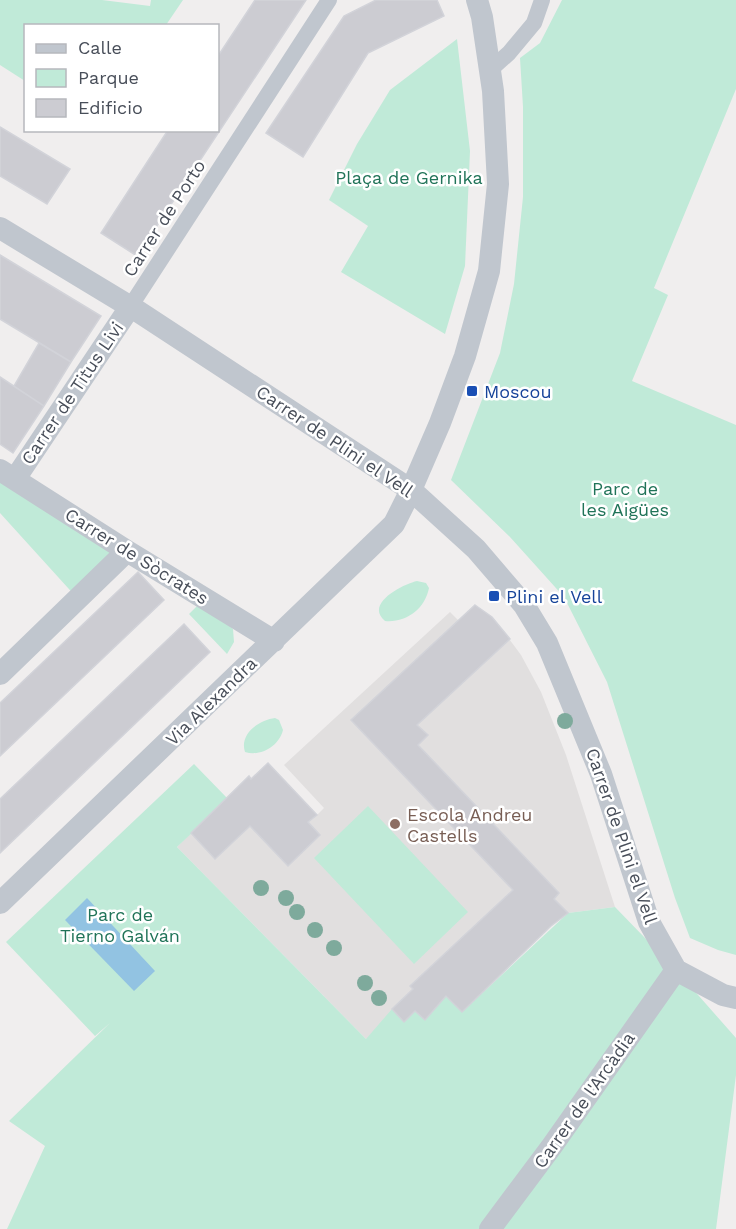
<svg xmlns="http://www.w3.org/2000/svg" width="736" height="1229" viewBox="0 0 736 1229" font-family="'Work Sans',sans-serif">
<style>
.education{fill:#e1dfdf}
.green{fill:#c0ead8}
.water{fill:#92c3e2}
.building{fill:#ccccd2;stroke:#d2d3d9;stroke-width:1.5}
.lines{fill:none;stroke-linecap:round;stroke-linejoin:round}
.pedestrian{stroke:#c0c6ce;stroke-width:16}
.minor{stroke:#c0c6ce;stroke-width:22}
.tree{fill:#7eaa9c}
.transit-dot{fill:#1a4fb4;stroke:#fff;stroke-width:2}
.education-dot{fill:#8d6e63;stroke:#fff;stroke-width:2}
.labels{text-anchor:middle;dominant-baseline:central;stroke-width:5;stroke-linejoin:round;paint-order:stroke}
.park-label{font-size:18px;fill:#207358;stroke:#fff}
.street-label{font-size:18px;fill:#484e59;stroke:#fff}
.transit-label{font-size:18px;fill:#164399;stroke:#fff;text-anchor:start}
.education-label{font-size:18px;fill:#785e54;stroke:#fff;text-anchor:start}
</style>
<rect width="100%" height="100%" fill="#f0eeee"/>
<path class="education" d="M 475,605 L 498,624 L 521,655 L 541,692 L 566,755 L 615,907 L 568,913 L 551,926 L 462,1012 L 404,1022 L 366,1039 L 177,847 L 249,776 L 252,779 L 268,763 L 317,815 L 324,808 L 284,765 L 450,612 L 459,621 Z"/>
<path class="green" d="M 0,0 L 102,0 L 150,6 L 151,0 L 183,0 L 166,25 L 26,26 L 25,81 L 0,65 Z
M 562,0 L 736,0 L 736,89 L 654,288 L 668,295 L 632,381 L 736,425 L 736,955 L 718,950 L 690,938 L 675,898 L 607,682 L 564,597 L 510,537 L 451,480 L 500,353 L 514,284 L 523,197 L 523,107 L 520,58 L 540,43 Z
M 457,39 L 470,151 L 465,266 L 445,334 L 341,272 L 368,226 L 329,200 L 357,144 L 390,90 Z
M 0,470 L 127,551 L 78,599 L 0,513 Z
M 417,581 L 426,583 L 429,588 C 425,609 406,623 385,621 C 364,604 403,584 417,581 Z
M 201,602 L 233,629 L 234,642 L 227,654 L 189,614 Z
M 275,718 L 279,720 L 283,730 C 279,746 261,757 245,752 C 239,734 259,720 275,718 Z
M 194,764 L 228,799 L 177,847 L 366,1039 L 392,1009 L 404,1022 L 415,1011 L 446,996 L 462,1012 L 568,913 L 615,907 L 676,970 L 736,1038 L 736,1075 L 716,1229 L 7,1229 L 45,1146 L 9,1121 L 110,1023 L 95,1036 L 6,942 Z
M 368,806 L 468,912 L 414,964 L 314,858 Z"/>
<path class="water" d="M 87,898 L 155,971 L 134,991 L 65,920 Z"/>
<path class="building" d="M 255,0 L 306,0 L 137,256 L 101,233 L 168,130 L 218,130 L 218,56 Z
M 376,0 L 437,0 L 444,16 L 368,53 L 303,157 L 266,133 L 344,16 Z
M 0,127 L 70,169 L 47,204 L 0,176 Z
M 0,255 L 101,316 L 71,362 L 0,319 Z
M 39,343 L 71,362 L 44,406 L 14,386 Z
M 0,377 L 44,406 L 13,453 L 0,444 Z
M 138,572 L 164,600 L 0,756 L 0,703 Z
M 475,605 L 492,617 L 510,639 L 417,725 L 428,735 L 418,745 L 559,893 L 554,899 L 568,913 L 551,926 L 462,1012 L 446,996 L 425,1020 L 415,1011 L 404,1022 L 392,1009 L 413,989 L 410,986 L 513,890 L 351,720 Z
M 184,624 L 210,652 L 0,853 L 0,799 Z
M 268,763 L 317,815 L 308,822 L 320,835 L 288,866 L 250,826 L 215,859 L 191,833 L 249,776 L 251,779 Z"/>
<g class="lines">
<path class="pedestrian" d="M 490,70 L 509,53 L 534,23 L 542,0
M 130,307 L 329,0"/>
<path class="minor" d="M 0,228 L 139,312 L 411,490 L 476,549 L 524,605 L 547,643 L 601,774 L 649,922 L 676,970
M 0,470 L 127,551 L 274,641
M 15,479 L 130,307
M 0,674 L 127,551
M 0,903 L 394,524 L 411,490 L 440,423 L 465,356 L 489,271 L 498,184 L 493,91 L 482,17 L 477,0
M 676,970 L 723,995 L 736,998
M 490,1229 L 552,1146 L 676,970"/>
</g>
<g class="tree">
<circle cx="565" cy="721" r="8"/>
<circle cx="261" cy="888" r="8"/>
<circle cx="286" cy="898" r="8"/>
<circle cx="297" cy="912" r="8"/>
<circle cx="315" cy="930" r="8"/>
<circle cx="334" cy="948" r="8"/>
<circle cx="365" cy="983" r="8"/>
<circle cx="379" cy="998" r="8"/>
</g>
<g class="transit-dot">
<rect x="466" y="385" width="12" height="12" rx="3"/>
<rect x="488" y="590" width="12" height="12" rx="3"/>
</g>
<circle class="education-dot" cx="395" cy="824" r="6"/>
<g class="labels">
<g class="park-label">
<text x="409" y="177">Plaça de Gernika</text>
<text x="625" y="488">Parc de<tspan x="625" dy="21">les Aigües</tspan></text>
<text x="120" y="914">Parc de<tspan x="120" dy="21">Tierno Galván</tspan></text>
</g>
<g class="street-label">
<text transform="translate(164 218) rotate(-57)">Carrer de Porto</text>
<text transform="translate(72 393) rotate(-56)">Carrer de Titus Livi</text>
<text transform="translate(335 441) rotate(34)">Carrer de Plini el Vell</text>
<text transform="translate(137 556) rotate(32)">Carrer de Sòcrates</text>
<text transform="translate(211 701) rotate(-44)">Via Alexandra</text>
<text transform="translate(622 836) rotate(71)">Carrer de Plini el Vell</text>
<text transform="translate(584 1100) rotate(-55)">Carrer de l'Arcàdia</text>
</g>
<g class="transit-label">
<text x="484" y="391">Moscou</text>
<text x="506" y="596">Plini el Vell</text>
</g>
<g class="education-label">
<text x="407" y="814">Escola Andreu<tspan x="407" dy="21">Castells</tspan></text>
</g>
</g>
<rect x="24" y="24" width="195" height="108" fill="#ffffff" stroke="#b6b8bd" stroke-width="1.5"/>
<rect x="36" y="44" width="30" height="9" fill="#c0c6ce" stroke="#b6b8bd" stroke-width="1.5"/>
<text x="78" y="54" font-size="18" fill="#484e59">Calle</text>
<rect x="36" y="69" width="30" height="18" fill="#c0ead8" stroke="#b6b8bd" stroke-width="1.5"/>
<text x="78" y="84" font-size="18" fill="#484e59">Parque</text>
<rect x="36" y="99" width="30" height="18" fill="#ccccd2" stroke="#b6b8bd" stroke-width="1.5"/>
<text x="78" y="114" font-size="18" fill="#484e59">Edificio</text>
</svg>
